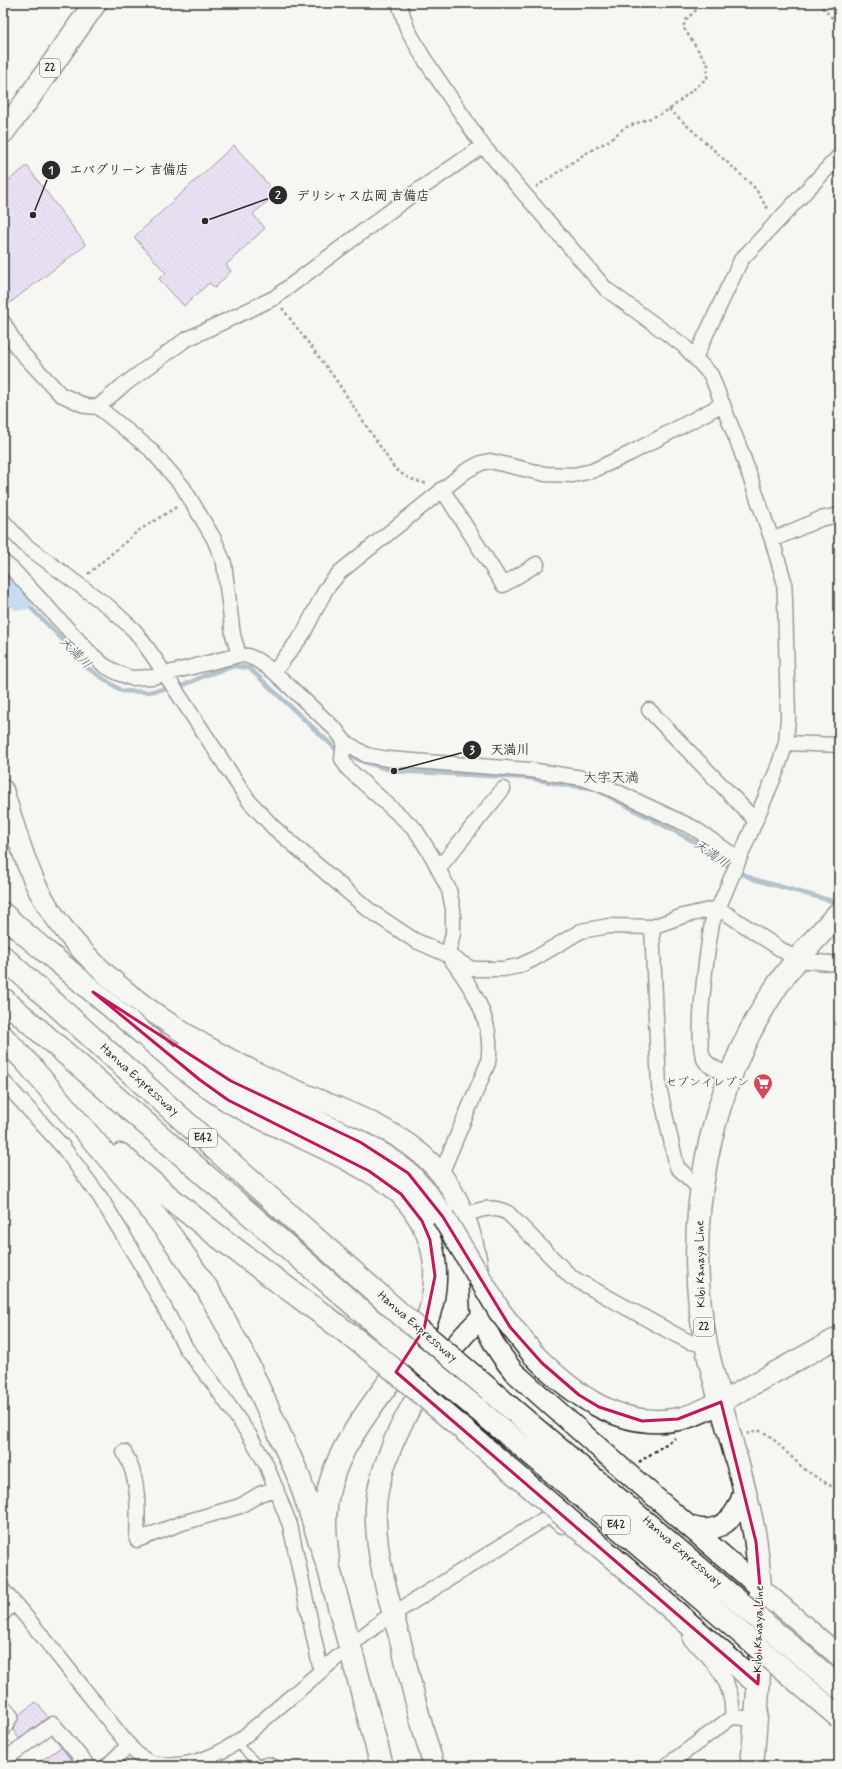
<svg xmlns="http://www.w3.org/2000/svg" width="842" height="1769" viewBox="0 0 842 1769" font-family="Mynerve,'Klee One',sans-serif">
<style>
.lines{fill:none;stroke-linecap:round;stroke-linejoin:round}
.stream{stroke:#66839d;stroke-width:4.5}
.river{stroke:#8ebde9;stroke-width:27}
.building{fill:url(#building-back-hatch);stroke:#2b2b2b}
.lane-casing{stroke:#2b2b2b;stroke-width:10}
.street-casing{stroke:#2b2b2b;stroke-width:17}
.secondary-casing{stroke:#2b2b2b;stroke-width:23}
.primary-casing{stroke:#2b2b2b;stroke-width:25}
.highway-casing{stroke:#2b2b2b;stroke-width:25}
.path{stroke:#2b2b2b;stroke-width:2.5;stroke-dasharray:3 3;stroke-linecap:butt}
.lane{stroke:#f6f6f2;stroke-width:7}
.street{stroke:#f6f6f2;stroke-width:14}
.secondary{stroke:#f6f6f2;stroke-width:20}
.primary{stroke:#f6f6f2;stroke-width:22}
.highway{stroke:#f6f6f2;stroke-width:22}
.highway-bridge-casing{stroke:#2b2b2b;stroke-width:25;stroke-linecap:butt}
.highway-bridge{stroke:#f6f6f2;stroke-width:22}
.marked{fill:none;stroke:#c2185b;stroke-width:3;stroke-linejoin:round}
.labels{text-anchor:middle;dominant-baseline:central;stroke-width:3.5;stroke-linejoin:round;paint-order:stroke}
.shield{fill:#f6f6f2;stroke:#686867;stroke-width:1}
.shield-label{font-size:11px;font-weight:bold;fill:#2b2b2b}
.street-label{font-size:12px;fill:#2b2b2b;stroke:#f6f6f2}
.poi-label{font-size:12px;fill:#2b2b2b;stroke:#f6f6f2;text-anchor:end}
.water-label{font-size:13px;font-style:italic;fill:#495764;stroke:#f6f6f2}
.quarter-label{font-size:14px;fill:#2b2b2b;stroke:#f6f6f2}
.leader{fill:none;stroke:#2b2b2b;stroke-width:1.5}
.callout-dot{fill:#2b2b2b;stroke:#f6f6f2;stroke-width:1.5}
.mark-label{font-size:12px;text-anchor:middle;font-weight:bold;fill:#fff}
.callout-label{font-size:13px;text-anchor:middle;font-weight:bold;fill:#2b2b2b;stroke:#f6f6f2;stroke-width:3.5;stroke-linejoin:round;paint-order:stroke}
</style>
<defs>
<pattern id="building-back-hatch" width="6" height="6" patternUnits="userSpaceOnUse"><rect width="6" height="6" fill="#dbc6f7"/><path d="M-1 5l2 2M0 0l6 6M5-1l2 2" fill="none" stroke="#bcaad4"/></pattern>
</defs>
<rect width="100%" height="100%" fill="#f6f6f2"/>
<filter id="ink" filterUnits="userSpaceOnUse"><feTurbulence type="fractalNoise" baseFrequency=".025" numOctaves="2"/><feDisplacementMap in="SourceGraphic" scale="8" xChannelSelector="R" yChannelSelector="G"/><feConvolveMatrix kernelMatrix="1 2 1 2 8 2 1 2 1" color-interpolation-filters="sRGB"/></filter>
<g filter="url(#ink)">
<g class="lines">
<path class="stream" d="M 20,597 L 67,644 L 86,667 L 122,691 L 148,692 L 182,686 L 206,675 L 234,666 L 249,668 L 336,749 L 364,762 L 394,771 L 529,778 L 564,785 L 593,788 L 697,843 L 728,866 L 753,879 L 839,903"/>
<path class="river" d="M 3,580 L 20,597"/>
</g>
<path class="building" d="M 234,145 L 276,194 L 253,214 L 265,228 L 226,265 L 231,271 L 215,288 L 209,283 L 184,306 L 159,279 L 166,273 L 134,237 Z
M 27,166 L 86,245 L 3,308 L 3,185 Z
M 36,1702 L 48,1717 L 19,1739 L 13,1730 L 19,1715 Z
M 61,1747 L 76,1766 L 34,1766 Z"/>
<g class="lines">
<g class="lane-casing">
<path id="lane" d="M 236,1743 L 260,1766
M 257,1764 L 268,1761 L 281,1766"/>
</g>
<g class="street-casing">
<path id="street" d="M 399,3 L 407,28 L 423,57 L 483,146 L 606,289 L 684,346 L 711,375 L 741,451 L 772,540 L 784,581 L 785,599 L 788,717 L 786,743 L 777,770 L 712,923 C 708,946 694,1041 704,1059 C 709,1068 721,1071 730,1075
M 3,322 L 19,350 L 60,394 L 86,406 L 98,407 L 150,449 L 183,487 L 214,539 L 224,563 L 233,635 L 239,655 L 248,656 L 257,660 L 274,672 L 336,730 L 344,741 L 342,759 L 348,769 L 415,829 L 433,858 L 449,890 L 453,909 L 453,933 L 448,955 C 472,987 495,1021 488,1063 L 441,1174
M 695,358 L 741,260 L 839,156
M 98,407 L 121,387 L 185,340 L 274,298 L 413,194 L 483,146
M 442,489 L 503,585 L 537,564
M 3,521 L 25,545 L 109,607 L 135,631 L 153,656 L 249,801 L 273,827 L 369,910 L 414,940 L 448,955 L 472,969 L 503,969 L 519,966 L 532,960 L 581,931 L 609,926 L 652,927 L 683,916 L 718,908 L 797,960 L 839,964
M 772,540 L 820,519 L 839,515
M 3,562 L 13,570 L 90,653 L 105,666 L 118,673 L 131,678 L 153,677 L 239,655
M 274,672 L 303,634 L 326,589 L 340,572 L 466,471 L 481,463 L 490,461 L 545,474 L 573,475 L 592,471 L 631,453 L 723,404
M 649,710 L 755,820
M 344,741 L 366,755 L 388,759 L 530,770 L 582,778 L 607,787 L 694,828 L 739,859
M 786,743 L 839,745
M 438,869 L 503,789
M 652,927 L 659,1087 L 677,1167 L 702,1191
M 3,1081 L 63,1147 L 100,1197 L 143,1268 L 186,1348 L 213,1383 L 250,1436 L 266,1464 L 290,1525 L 321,1671
M 465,1215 C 481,1209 492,1205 508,1213 L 571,1277 L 678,1336 L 690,1342 L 707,1345
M 124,1452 C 140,1478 138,1511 137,1540 L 182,1523 L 240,1506 L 260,1494 L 276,1488
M 3,1590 C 31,1622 58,1655 84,1689 C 101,1709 116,1732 134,1751 C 140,1757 149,1763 157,1764 C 187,1769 217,1756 240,1740 L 340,1655
M 3,1613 L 14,1603
M 359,1639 L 382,1621 L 549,1516 L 562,1526
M 690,1639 C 713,1658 735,1685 732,1717 L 756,1719
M 3,1706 L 11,1716 L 3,1730
M 3,1761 L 53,1724 L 88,1766
M 107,1766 L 129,1745
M 666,1766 L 732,1717"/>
</g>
<g class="secondary-casing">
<path id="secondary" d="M 3,790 C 14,824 23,859 39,891 C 86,979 191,1044 281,1084 C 332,1107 392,1123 433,1165 C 462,1196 474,1236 479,1278 C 481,1290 480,1302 482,1315 C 487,1336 500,1355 514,1372 L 625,1471 L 839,1656
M 721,1402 L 839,1337
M 687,1525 C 718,1538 737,1519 744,1490
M 434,1766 C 421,1726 411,1684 401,1643 C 389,1601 374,1551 376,1507 C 377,1485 385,1464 393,1443 C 415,1392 444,1355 483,1315"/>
</g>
<g class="primary-casing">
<path id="primary" d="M 3,132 L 26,102 L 95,3
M 752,1766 C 758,1693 766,1619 756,1545 C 754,1526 748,1507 744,1488 C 732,1440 716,1392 706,1344 C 682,1224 708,1091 775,989 C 793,962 817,937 839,913"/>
</g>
<g class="highway-casing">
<path id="highway" d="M 3,914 C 16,927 30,938 44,950 C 72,973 99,997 127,1020 C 161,1048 193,1079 231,1102 C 269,1124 310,1139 349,1160 C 367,1170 387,1179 402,1195 C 431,1226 441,1261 432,1303 C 425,1334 407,1358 389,1382 C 358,1425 326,1464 325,1520 C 325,1536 327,1553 329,1569
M 3,957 L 244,1175 L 405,1318
M 3,999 L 391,1337
M 3,1037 L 34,1070
M 184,1053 L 231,1081 L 360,1142 L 385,1156 L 408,1173 L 427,1194 L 443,1217
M 24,1059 L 135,1189 L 173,1239 L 208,1290 L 245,1358 L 298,1475 L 329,1569 L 382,1766
M 121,1155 C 202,1230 294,1291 380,1358
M 533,1354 C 571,1393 620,1431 679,1419 C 694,1416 707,1409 721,1402
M 625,1568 L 758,1684"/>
</g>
<path class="path" d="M 818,3 L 839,25
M 669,109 L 752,185 C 760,193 762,202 769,210
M 536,187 L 583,155 L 610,140 L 624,128 L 661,114 L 670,109 L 707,78 L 708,65 L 683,27 L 686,20 L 703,3
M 282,308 L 334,377 L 393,466 C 403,477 414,481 428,484
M 88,574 L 138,531 L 178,506
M 747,1434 L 754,1431 L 761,1431 L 769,1435 L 805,1470 L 839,1491
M 639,1462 L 675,1438"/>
<use href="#lane" class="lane"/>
<use href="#street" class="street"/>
<use href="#secondary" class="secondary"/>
<use href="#primary" class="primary"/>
<use href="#highway" class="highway"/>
<g class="highway-bridge-casing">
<path id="highway-bridge" d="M 443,1217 L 500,1312 L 533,1354
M 405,1318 L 839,1687
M 391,1337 L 591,1504 L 839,1717
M 380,1358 L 625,1568"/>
</g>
<use href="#highway-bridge" class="highway-bridge"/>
</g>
</g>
<path d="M0 0H842V1769H0ZM 93,992 L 231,1081 L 360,1142 L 408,1173 L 443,1217 L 510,1327 L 542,1363 L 579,1395 L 599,1407 L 642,1421 L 678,1419 L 721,1402 L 756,1542 L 762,1610 L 758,1684 L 396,1372 L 424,1329 L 435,1276 L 430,1240 L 422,1221 L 401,1194 L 369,1171 L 228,1100 L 200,1080 Z" fill="#f6f6f2" fill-opacity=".55" fill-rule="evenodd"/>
<path class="marked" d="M 93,992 L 231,1081 L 360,1142 L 408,1173 L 443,1217 L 510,1327 L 542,1363 L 579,1395 L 599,1407 L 642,1421 L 678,1419 L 721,1402 L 756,1542 L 762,1610 L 758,1684 L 396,1372 L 424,1329 L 435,1276 L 430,1240 L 422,1221 L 401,1194 L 369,1171 L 228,1100 L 200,1080 Z"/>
<defs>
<g id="supermarket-pin" transform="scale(1)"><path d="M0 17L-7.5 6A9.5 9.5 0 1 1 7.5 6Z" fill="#d1495b" stroke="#f6f6f2"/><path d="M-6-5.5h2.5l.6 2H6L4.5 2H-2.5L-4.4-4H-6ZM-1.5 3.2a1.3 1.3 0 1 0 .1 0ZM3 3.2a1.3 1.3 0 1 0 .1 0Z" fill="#fff"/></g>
</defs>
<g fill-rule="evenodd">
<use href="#supermarket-pin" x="763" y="1083"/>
</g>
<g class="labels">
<g class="shield">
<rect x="40" y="59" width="20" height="18" rx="3"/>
<rect x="189" y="1129" width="28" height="18" rx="3"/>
<rect x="694" y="1318" width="20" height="18" rx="3"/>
<rect x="602" y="1516" width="28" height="18" rx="3"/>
</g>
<g class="shield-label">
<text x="50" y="68">22</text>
<text x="203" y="1138">E42</text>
<text x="704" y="1327">22</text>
<text x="616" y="1525">E42</text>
</g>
<g class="street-label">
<text transform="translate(139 1080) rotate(42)">Hanwa Expressway</text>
<text transform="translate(701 1264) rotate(-91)">Kibi Kanaya Line</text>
<text transform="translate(417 1327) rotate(41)">Hanwa Expressway</text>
<text transform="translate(682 1552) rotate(41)">Hanwa Expressway</text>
<text transform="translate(759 1629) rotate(-89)">Kibi Kanaya Line</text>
</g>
<g class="poi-label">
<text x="749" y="1083">セブンイレブン</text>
</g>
<g class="water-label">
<text transform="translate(75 653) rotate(46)">天満川</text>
<text transform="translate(711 854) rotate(35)">天満川</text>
</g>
<g class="quarter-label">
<text x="611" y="778">大字天満</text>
</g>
</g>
<path class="leader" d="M33 215L51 170M205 221L278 195M394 771L472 750"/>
<g class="callout-dot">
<circle cx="33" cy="215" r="4"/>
<circle cx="205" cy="221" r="4"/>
<circle cx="394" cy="771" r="4"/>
<circle cx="51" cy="170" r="10"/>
<circle cx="278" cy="195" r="10"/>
<circle cx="472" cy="750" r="10"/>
</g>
<g class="mark-label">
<text x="51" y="174">1</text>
<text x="278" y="199">2</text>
<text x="472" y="754">3</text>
</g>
<g class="callout-label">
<text x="129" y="174">エバグリーン 吉備店</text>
<text x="363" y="200">デリシャス広岡 吉備店</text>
<text x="510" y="754">天満川</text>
</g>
<rect width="842" height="1769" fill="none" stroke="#f6f6f2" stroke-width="16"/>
<rect x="8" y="8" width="826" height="1753" fill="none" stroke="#2b2b2b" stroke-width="1.5" filter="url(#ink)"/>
</svg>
